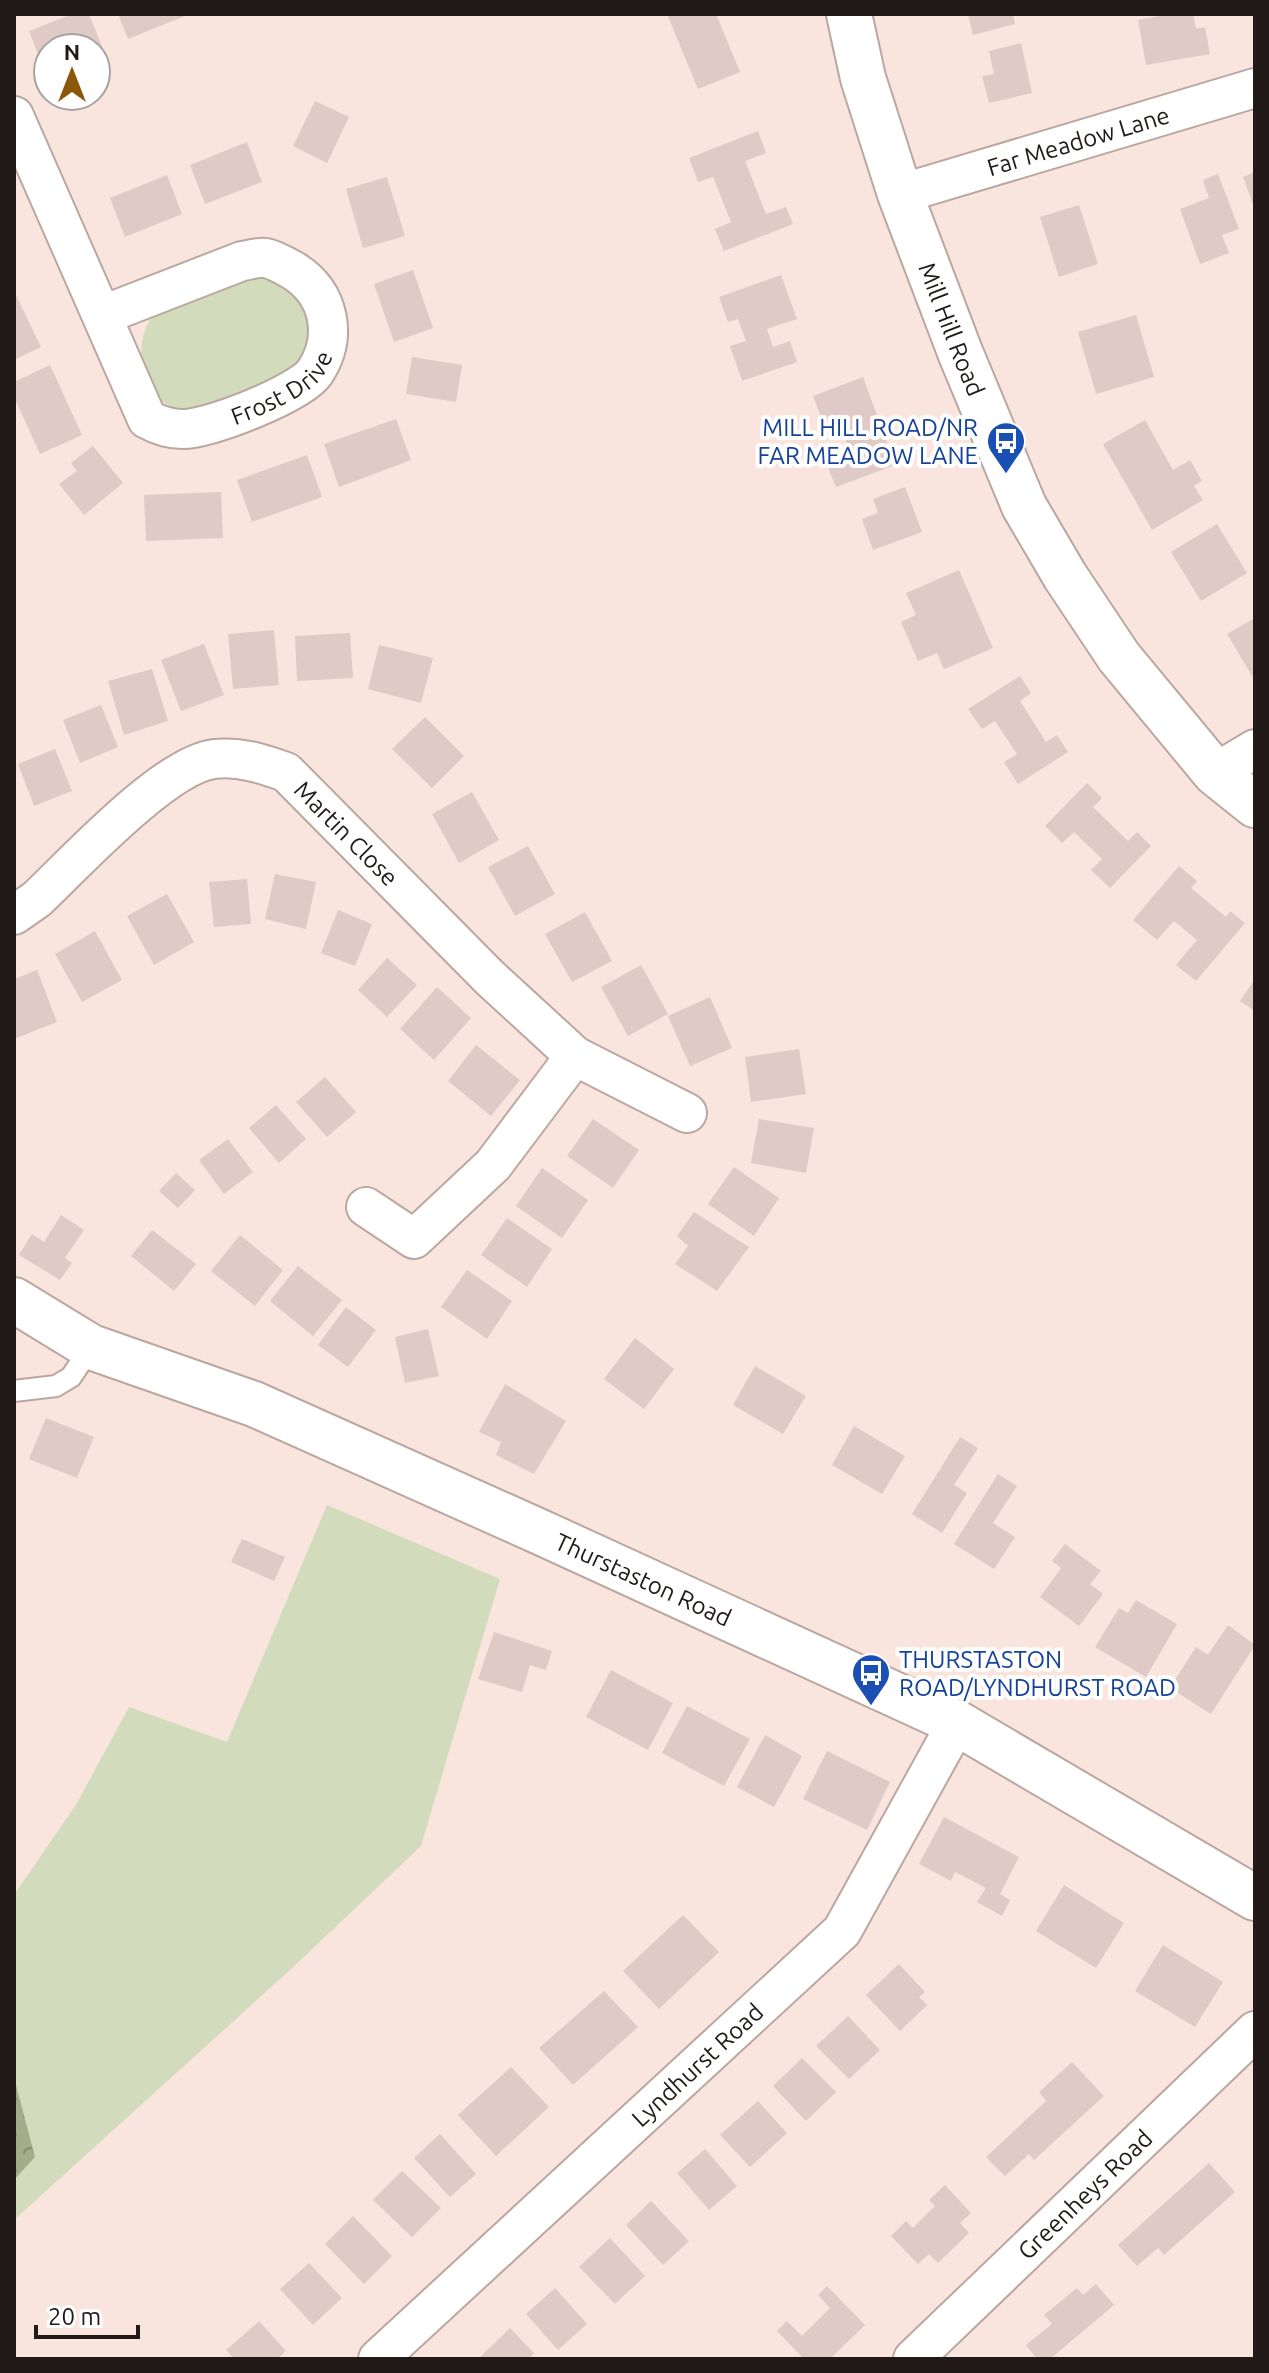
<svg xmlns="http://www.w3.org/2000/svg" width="1269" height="2373" viewBox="0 0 1269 2373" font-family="Ubuntu,sans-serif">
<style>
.grass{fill:#d2dbbc}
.forest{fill:url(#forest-crowns)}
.building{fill:#dfcac5}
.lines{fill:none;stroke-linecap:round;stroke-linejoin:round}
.service-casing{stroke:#baa8a0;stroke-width:24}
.minor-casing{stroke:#baa8a0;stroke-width:42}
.tertiary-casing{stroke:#baa8a0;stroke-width:48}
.service{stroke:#fff;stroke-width:20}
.minor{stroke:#fff;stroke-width:38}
.tertiary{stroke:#fff;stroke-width:44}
.labels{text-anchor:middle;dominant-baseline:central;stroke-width:8;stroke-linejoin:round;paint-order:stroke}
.street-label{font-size:24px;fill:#211a18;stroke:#fff}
.transit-label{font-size:24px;fill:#164399;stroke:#fff;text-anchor:end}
</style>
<defs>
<pattern id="forest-crowns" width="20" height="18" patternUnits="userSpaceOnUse" patternTransform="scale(2)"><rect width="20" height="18" fill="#a3ad89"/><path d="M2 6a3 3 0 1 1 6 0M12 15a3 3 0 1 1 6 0" fill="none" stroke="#848c6f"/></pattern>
</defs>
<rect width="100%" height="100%" fill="#f9e5dd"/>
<path class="grass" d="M 242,276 L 273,276 L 310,304 L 313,343 C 306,353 298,370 287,377 C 272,386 198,414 183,411 C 140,404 126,332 162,308 C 180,297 221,285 242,276 Z
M 327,1505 L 500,1579 L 421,1846 L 290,1970 L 14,2220 L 14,2180 L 35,2157 L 14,2077 L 14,1895 L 77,1803 L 129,1707 L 227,1742 Z"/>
<path class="forest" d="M 14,2077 L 35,2157 L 14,2180 Z"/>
<path class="building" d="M 72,14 L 89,14 L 103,49 L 96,52 L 96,48 L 48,48 L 48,71 L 45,72 L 29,31 Z
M 118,14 L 190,14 L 128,39 Z
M 667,14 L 716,14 L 740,72 L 698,89 Z
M 971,14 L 1013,14 L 1015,24 L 973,35 L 968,15 Z
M 1169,14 L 1193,14 L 1196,29 L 1205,27 L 1210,54 L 1146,65 L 1138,20 Z
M 1021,43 L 1032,93 L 989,103 L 982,76 L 994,74 L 989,51 Z
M 315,101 L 349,117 L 327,163 L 293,146 Z
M 758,131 L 766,153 L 745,161 L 766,214 L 786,207 L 793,224 L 724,251 L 715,229 L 731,222 L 713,177 L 698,182 L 689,158 Z
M 247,142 L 262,182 L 205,204 L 190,165 Z
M 1255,172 L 1255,210 L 1243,177 Z
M 1218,174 L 1239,229 L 1222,235 L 1229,253 L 1200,264 L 1180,209 L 1209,198 L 1203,180 Z
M 167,175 L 182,214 L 125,237 L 110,198 Z
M 387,177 L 405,236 L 363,248 L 346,189 Z
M 1079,205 L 1098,264 L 1059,277 L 1040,217 Z
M 413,270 L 433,328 L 394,342 L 374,284 Z
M 781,275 L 797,319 L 767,329 L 773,347 L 790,341 L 797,362 L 742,381 L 730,346 L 746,341 L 738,319 L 728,322 L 719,297 Z
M 14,291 L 41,347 L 14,360 Z
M 1136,315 L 1154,377 L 1096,394 L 1078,332 Z
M 412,357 L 462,365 L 456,402 L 406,394 Z
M 50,365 L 82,435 L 40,454 L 14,397 L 14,382 Z
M 863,377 L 895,465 L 836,487 L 827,465 L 852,456 L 839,423 L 825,428 L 813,396 Z
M 396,419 L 411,460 L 339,487 L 324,444 Z
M 1145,420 L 1173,470 L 1190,460 L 1202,481 L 1194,486 L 1203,500 L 1152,530 L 1103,444 Z
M 93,446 L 123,483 L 84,515 L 59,484 L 77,471 L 71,463 Z
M 307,455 L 322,497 L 252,522 L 237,480 Z
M 905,487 L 922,532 L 873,550 L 862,519 L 878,513 L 873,499 Z
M 221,492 L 223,538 L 146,541 L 144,495 Z
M 1217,524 L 1247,573 L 1201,601 L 1171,552 Z
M 959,570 L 993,648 L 944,669 L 937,653 L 918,661 L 901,622 L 916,615 L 906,593 Z
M 1255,618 L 1255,681 L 1227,634 Z
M 274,630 L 279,685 L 233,689 L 228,634 Z
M 350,633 L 353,678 L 297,681 L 295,636 Z
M 204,644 L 224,695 L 181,711 L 161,660 Z
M 379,645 L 433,658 L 421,703 L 368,689 Z
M 152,669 L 168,721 L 124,735 L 108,681 Z
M 1020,676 L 1031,693 L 1020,701 L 1046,742 L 1057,735 L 1068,752 L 1018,784 L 1004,762 L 1017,754 L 995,721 L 982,729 L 968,709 Z
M 101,705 L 118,747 L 80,763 L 63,720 Z
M 425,717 L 464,756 L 432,788 L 392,749 Z
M 55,749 L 72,791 L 34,806 L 18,764 Z
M 1087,783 L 1102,798 L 1093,807 L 1128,841 L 1137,832 L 1151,846 L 1110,888 L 1091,870 L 1102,859 L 1074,832 L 1062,843 L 1045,826 Z
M 472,792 L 499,840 L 459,863 L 432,814 Z
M 528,846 L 555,894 L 515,916 L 488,867 Z
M 1179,866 L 1197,881 L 1191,888 L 1226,917 L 1230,911 L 1245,923 L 1196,981 L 1176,965 L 1197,940 L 1174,921 L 1157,940 L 1133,920 Z
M 275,874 L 316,882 L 306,929 L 265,919 Z
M 247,879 L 251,924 L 214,927 L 209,882 Z
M 167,894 L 194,942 L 154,965 L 127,916 Z
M 338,910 L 372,924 L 355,966 L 321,953 Z
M 585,912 L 612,961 L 572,982 L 545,934 Z
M 95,931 L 122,980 L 82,1002 L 55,954 Z
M 387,958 L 417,985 L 387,1017 L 358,990 Z
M 641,965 L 668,1014 L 628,1036 L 601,987 Z
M 37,970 L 57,1022 L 14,1039 L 14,979 Z
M 1255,979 L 1255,1011 L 1240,1001 Z
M 437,987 L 471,1018 L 434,1060 L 400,1029 Z
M 710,997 L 732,1048 L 690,1066 L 668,1016 Z
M 476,1045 L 520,1080 L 491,1116 L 448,1081 Z
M 799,1049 L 806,1094 L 751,1102 L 745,1057 Z
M 325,1077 L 356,1112 L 327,1137 L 296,1102 Z
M 276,1105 L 306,1139 L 279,1163 L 249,1128 Z
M 593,1119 L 639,1150 L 613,1188 L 567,1156 Z
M 759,1119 L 814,1128 L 806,1173 L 751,1163 Z
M 228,1139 L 253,1172 L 224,1194 L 199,1160 Z
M 734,1167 L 779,1198 L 754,1236 L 708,1204 Z
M 542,1168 L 588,1200 L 562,1238 L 516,1206 Z
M 176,1173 L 195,1190 L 178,1208 L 159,1191 Z
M 694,1212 L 749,1247 L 717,1291 L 675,1264 L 688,1246 L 677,1236 Z
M 61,1215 L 84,1230 L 65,1258 L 72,1263 L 60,1280 L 19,1255 L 32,1234 L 44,1242 Z
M 507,1218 L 552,1249 L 527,1287 L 481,1255 Z
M 152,1230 L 196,1264 L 174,1291 L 131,1256 Z
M 240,1235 L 283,1270 L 255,1306 L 211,1271 Z
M 298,1266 L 342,1300 L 313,1336 L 270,1301 Z
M 467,1270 L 512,1301 L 487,1339 L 441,1307 Z
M 346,1307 L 376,1330 L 348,1367 L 318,1345 Z
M 428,1329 L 439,1376 L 405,1383 L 395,1337 Z
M 635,1338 L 674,1369 L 644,1409 L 604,1379 Z
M 755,1366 L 806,1396 L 783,1434 L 733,1405 Z
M 505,1384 L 566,1421 L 534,1474 L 496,1455 L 501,1442 L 479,1432 Z
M 46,1418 L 94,1437 L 77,1478 L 29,1459 Z
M 854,1426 L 905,1456 L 882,1494 L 832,1465 Z
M 960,1437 L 978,1448 L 954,1485 L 967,1493 L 942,1533 L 912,1514 Z
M 998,1474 L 1017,1486 L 993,1523 L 1015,1537 L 994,1569 L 954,1544 Z
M 242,1539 L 285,1557 L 274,1581 L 231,1562 Z
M 1065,1544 L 1101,1571 L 1090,1584 L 1103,1594 L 1079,1626 L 1040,1597 L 1061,1568 L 1052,1561 Z
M 1136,1600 L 1177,1624 L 1146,1677 L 1095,1647 L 1119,1608 L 1128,1613 Z
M 1228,1625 L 1255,1645 L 1211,1714 L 1170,1688 L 1196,1647 L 1208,1655 Z
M 494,1632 L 552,1651 L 546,1670 L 530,1665 L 522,1692 L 478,1679 Z
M 611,1670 L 673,1703 L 648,1750 L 586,1717 Z
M 687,1706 L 750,1739 L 724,1786 L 662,1753 Z
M 765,1735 L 802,1756 L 774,1807 L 737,1787 Z
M 827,1751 L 890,1782 L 867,1830 L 803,1799 Z
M 944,1817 L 1019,1857 L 1000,1894 L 1010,1900 L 1002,1916 L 977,1902 L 986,1888 L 955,1872 L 951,1881 L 919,1864 Z
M 1064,1885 L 1124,1923 L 1096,1968 L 1036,1931 Z
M 683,1915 L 719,1952 L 659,2009 L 623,1971 Z
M 1163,1945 L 1223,1982 L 1195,2027 L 1135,1991 Z
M 899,1964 L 925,1992 L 919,1997 L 927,2005 L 900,2031 L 866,1995 Z
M 604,1991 L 638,2027 L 573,2085 L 539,2048 Z
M 848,2016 L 880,2050 L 849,2079 L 816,2046 Z
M 802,2058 L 836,2092 L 806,2121 L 773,2086 Z
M 1072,2062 L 1104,2096 L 1034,2160 L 1029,2154 L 1005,2176 L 986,2157 L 1046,2101 L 1039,2092 Z
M 511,2067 L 549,2107 L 496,2156 L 458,2115 Z
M 758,2101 L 787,2133 L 750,2167 L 720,2135 Z
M 440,2134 L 476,2174 L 450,2197 L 414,2158 Z
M 705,2149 L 737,2186 L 709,2210 L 677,2173 Z
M 1209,2163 L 1235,2192 L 1164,2255 L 1158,2248 L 1137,2266 L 1118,2245 Z
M 402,2171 L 441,2208 L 412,2237 L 373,2200 Z
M 945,2185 L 971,2213 L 960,2223 L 969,2233 L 938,2263 L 929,2254 L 918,2264 L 891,2236 L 906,2221 L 913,2228 L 935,2206 L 929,2200 Z
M 651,2201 L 689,2241 L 663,2265 L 626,2225 Z
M 353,2216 L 392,2256 L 364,2284 L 325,2244 Z
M 610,2238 L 645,2276 L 615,2304 L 579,2267 Z
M 309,2263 L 342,2298 L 313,2325 L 280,2289 Z
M 1096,2284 L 1114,2305 L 1050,2359 L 1037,2359 L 1026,2345 L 1052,2324 L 1044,2315 L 1077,2288 L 1083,2295 Z
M 827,2286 L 865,2325 L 830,2359 L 804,2359 L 777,2331 L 787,2321 L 802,2336 L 830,2308 L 818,2295 Z
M 555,2288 L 587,2324 L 558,2350 L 526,2314 Z
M 259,2321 L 286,2351 L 277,2359 L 234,2359 L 226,2350 Z
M 510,2328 L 534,2353 L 528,2359 L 478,2359 Z"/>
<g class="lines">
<g class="service-casing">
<path id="service" d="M 14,1391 L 56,1386 L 71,1377 L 91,1347"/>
</g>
<g class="minor-casing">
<g id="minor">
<path id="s1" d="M 14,116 L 147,419 C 158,425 169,429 182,429 C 208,430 301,393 315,372 C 338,337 330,294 294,271 C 287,267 275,260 266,258 C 259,257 249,260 242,261 L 103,315"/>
<path id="s2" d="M 900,194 L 1255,88"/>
<path d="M 1215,773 L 1255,749"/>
<path id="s3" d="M 14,915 L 37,899 C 75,863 165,765 214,759 C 240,756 263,764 286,772 L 490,978 L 575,1056 L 687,1113"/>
<path d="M 366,1207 L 414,1239 L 493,1165 L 575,1056"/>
<path id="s4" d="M 378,2359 L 842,1931 L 957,1723"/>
<path id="s5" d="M 913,2359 L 1255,2031"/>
</g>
</g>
<g class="tertiary-casing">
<g id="tertiary">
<path id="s6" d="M 849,14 L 863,78 L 900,194 L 960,352 L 1024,506 L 1065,576 L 1119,657 L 1215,773 L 1255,805"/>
<path id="s7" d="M 14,1300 L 91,1347 L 254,1404 L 538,1531 L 957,1723 L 1255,1898"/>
</g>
</g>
<use href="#service" class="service"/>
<use href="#minor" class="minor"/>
<use href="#tertiary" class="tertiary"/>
</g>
<defs>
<g id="bus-pin" transform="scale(2)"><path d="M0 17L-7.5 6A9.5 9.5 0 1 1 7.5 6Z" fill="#1a4fb4" stroke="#fff"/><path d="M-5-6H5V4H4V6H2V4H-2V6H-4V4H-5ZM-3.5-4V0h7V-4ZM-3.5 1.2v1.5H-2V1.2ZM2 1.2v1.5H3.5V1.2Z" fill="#fff"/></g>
</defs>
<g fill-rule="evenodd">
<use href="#bus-pin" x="1006" y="441"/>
<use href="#bus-pin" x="871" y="1673"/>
</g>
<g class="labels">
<g class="street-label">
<text stroke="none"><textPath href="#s2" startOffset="186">Far Meadow Lane</textPath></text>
<text stroke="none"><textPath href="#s6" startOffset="332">Mill Hill Road</textPath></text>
<text stroke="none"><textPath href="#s1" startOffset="478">Frost Drive</textPath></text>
<text stroke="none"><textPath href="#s3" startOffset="416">Martin Close</textPath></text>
<text stroke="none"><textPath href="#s7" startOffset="690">Thurstaston Road</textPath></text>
<text stroke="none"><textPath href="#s4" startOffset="434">Lyndhurst Road</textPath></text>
<text stroke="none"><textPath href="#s5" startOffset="238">Greenheys Road</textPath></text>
</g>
<g class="transit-label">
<text x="978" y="427">MILL HILL ROAD/NR<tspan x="978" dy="28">FAR MEADOW LANE</tspan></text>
<text x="899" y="1659" text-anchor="start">THURSTASTON<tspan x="899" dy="28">ROAD/LYNDHURST ROAD</tspan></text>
</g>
</g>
<rect width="1269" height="2373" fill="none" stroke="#211a18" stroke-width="32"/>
<g transform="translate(72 72)"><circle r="38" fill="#ffffff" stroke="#a6a3a3" stroke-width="2"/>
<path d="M0-6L14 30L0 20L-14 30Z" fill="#8d570a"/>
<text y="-12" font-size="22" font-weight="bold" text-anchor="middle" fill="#211a18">N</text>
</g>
<path d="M36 2325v12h102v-12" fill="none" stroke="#211a18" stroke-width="4"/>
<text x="48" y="2325" font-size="24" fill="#211a18" stroke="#ffffff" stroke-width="6" paint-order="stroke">20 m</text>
</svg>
